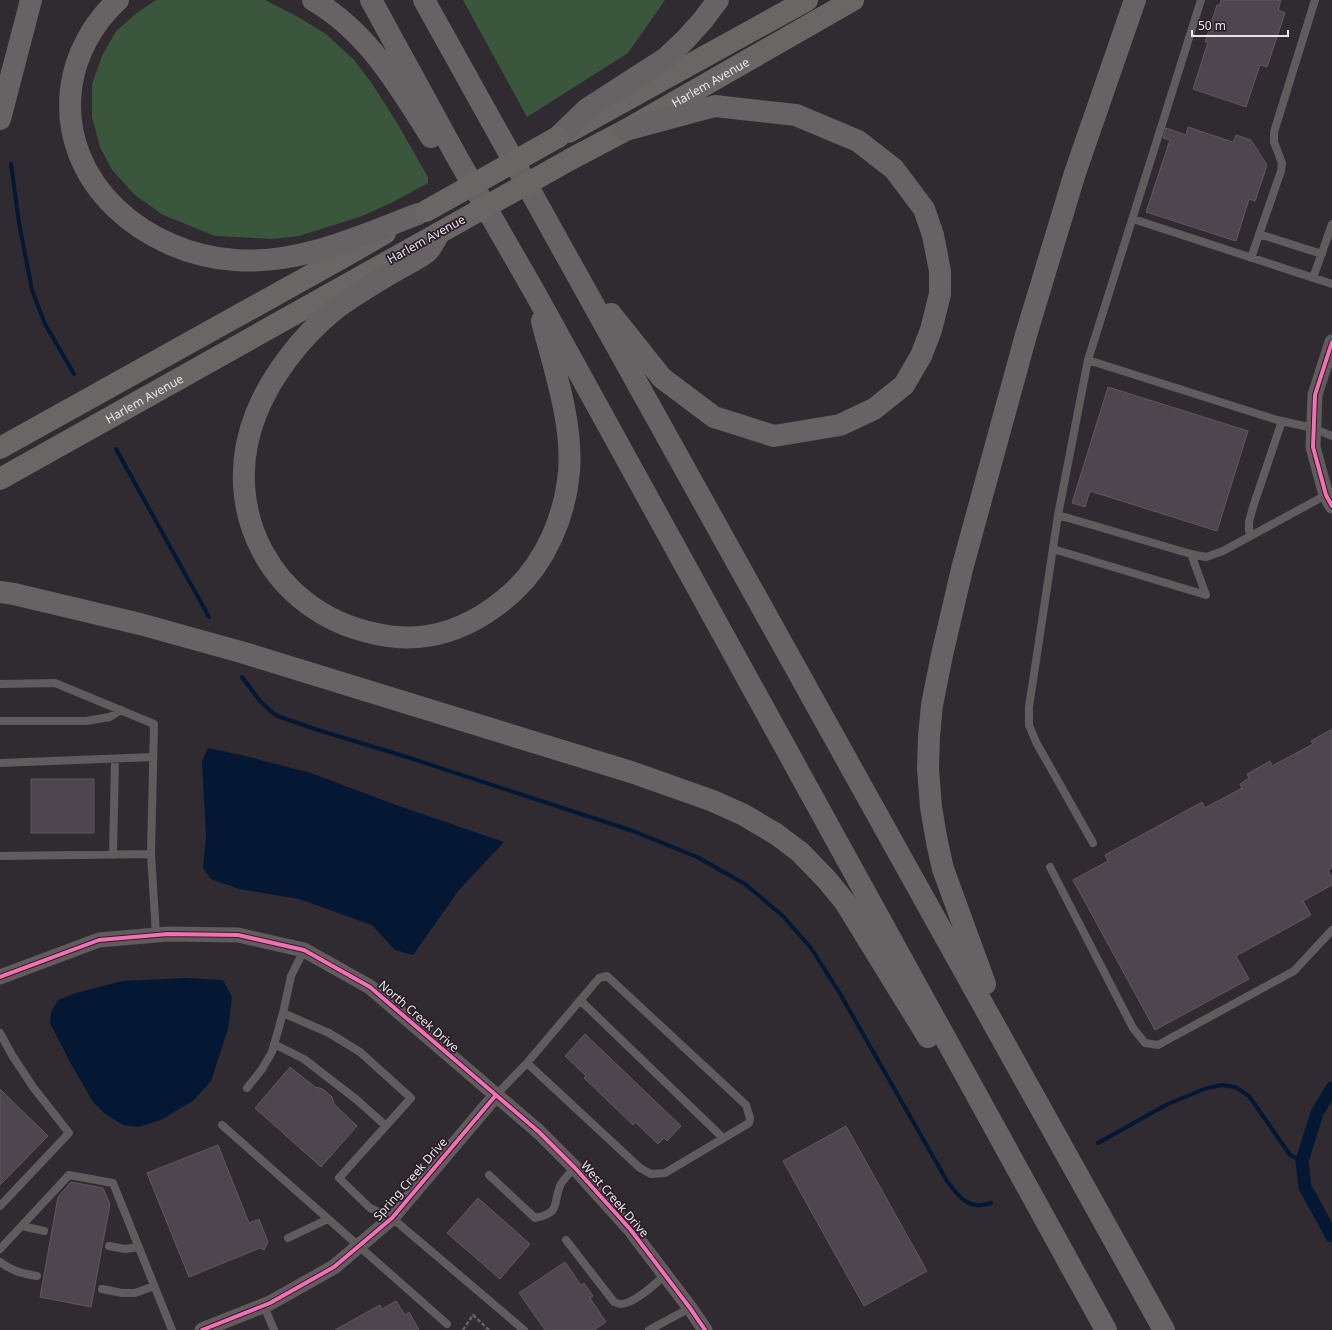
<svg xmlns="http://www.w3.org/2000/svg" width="1332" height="1330" viewBox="0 0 1332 1330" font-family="'Noto Sans',sans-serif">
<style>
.green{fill:#3a563d}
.water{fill:#041833}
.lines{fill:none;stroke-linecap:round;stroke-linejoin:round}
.stream{stroke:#041833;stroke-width:4}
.canal{stroke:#041833;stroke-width:13}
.building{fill:#4f454e;stroke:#5e595e}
.path{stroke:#666365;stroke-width:2.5;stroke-dasharray:4 2;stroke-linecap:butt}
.lane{stroke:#605c5d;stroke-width:8}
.street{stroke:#605c5d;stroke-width:15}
.primary{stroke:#6a6666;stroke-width:22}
.highway{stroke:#676264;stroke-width:22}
.primary-bridge{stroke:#6a6666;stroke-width:22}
.cycleway-casing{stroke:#291e28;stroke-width:6}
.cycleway{stroke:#f96db3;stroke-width:4}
.labels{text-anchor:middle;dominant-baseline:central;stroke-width:3.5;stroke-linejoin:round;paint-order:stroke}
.street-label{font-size:12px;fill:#ebe4ea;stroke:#291e28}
</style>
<rect width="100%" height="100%" fill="#302b30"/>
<path class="green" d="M 156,0 L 265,0 L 300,18 L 326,34 L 354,60 L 371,82 L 397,123 L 428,177 L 428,183 L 393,202 L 362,216 L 299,236 L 273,239 L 215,236 L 163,215 L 135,195 L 112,170 L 100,147 L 92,117 L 92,84 L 102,56 L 116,31 L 138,12 Z
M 463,0 L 665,0 L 628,53 L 527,117 Z"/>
<path class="water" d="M 208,748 L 241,755 L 311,773 L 396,805 L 504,842 L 459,890 L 413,955 L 395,950 L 372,925 L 299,899 L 239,889 L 211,879 L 203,868 L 206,835 L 202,761 Z
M 185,978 L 223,980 L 232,997 L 228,1029 L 211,1081 L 194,1100 L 161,1120 L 138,1127 L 123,1125 L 104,1113 L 93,1102 L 70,1062 L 50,1023 L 51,1012 L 58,1000 L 76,993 L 122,981 Z"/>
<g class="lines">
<path class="stream" d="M 11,164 L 19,223 L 32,290 L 45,324 L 74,374
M 116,449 L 209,617
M 242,677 L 260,701 L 275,715 L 315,729 L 410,758 L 633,831 L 697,857 L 745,884 L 783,916 L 811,948 L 839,992 L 947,1181 C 959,1197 969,1211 991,1203
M 1098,1143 L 1166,1105 L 1204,1089 L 1222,1085 L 1235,1087 L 1249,1096 L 1290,1155 L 1302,1161"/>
<path class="canal" d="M 1332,1088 L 1317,1113 L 1302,1161 L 1305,1187 L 1332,1236"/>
</g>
<path class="building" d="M 1221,0 L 1281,0 L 1278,10 L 1285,13 L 1267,67 L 1260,65 L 1246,107 L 1193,89 L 1208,42 L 1205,42 L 1217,5 L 1220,5 Z
M 1188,127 L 1233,142 L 1236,135 L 1251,140 L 1267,165 L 1255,201 L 1249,199 L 1236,241 L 1146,212 L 1170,140 L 1163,138 L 1166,128 L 1186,135 Z
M 1108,387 L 1248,431 L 1217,531 L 1090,491 L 1085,507 L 1072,503 Z
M 1332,729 L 1332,868 L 1328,870 L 1332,878 L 1332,885 L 1303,901 L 1311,915 L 1236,956 L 1249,979 L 1155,1030 L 1073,880 L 1108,861 L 1105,855 L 1202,802 L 1205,808 L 1242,788 L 1240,784 L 1249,778 L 1247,774 L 1270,761 L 1272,766 L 1313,744 L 1311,741 Z
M 31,779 L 94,779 L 94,833 L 31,833 Z
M 585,1034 L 681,1126 L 667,1141 L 664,1138 L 658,1144 L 635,1122 L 633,1125 L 584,1078 L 586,1076 L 565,1056 Z
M 290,1067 L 315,1087 L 323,1089 L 332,1097 L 334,1104 L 357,1126 L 321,1167 L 255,1108 Z
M 0,1089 L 48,1136 L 0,1185 Z
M 846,1126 L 927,1271 L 864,1306 L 783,1161 Z
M 218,1145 L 249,1223 L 259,1219 L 268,1242 L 264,1250 L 260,1248 L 189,1277 L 147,1173 Z
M 71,1182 L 103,1188 L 110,1204 L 91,1307 L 40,1297 L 58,1197 Z
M 478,1198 L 530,1244 L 500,1279 L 447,1233 Z
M 565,1262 L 581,1285 L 584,1283 L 593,1296 L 590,1298 L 606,1322 L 594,1330 L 545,1330 L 519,1293 Z
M 396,1301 L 405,1315 L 409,1312 L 419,1330 L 335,1330 L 380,1305 L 382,1309 Z"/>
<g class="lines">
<path class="path" d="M 463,1330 L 473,1315 L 489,1330"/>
<path class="lane" d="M 1133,219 L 1332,284
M 1259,234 L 1322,254
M 1251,258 L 1281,171 L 1282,163 L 1274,142 L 1274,132 L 1315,0
M 1313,278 L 1332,224
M 1088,360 L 1277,420 L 1313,428 L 1332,436
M 1058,515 L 1191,554 L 1206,557 L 1223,551 L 1326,495
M 1251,536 L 1249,531 L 1249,522 L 1253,507 L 1282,421
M 1053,549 L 1206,595
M 1191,554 L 1206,595
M 0,684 L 55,683 L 154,724 L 151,854 L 156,935
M 0,721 L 86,721 L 110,717 L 121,710
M 0,763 L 153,757
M 1093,843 L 1036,742 L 1029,725 L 1029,707 L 1058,515 L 1088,360 L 1201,0
M 113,855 L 115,759
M 0,856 L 151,854
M 1050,867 L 1133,1028 L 1145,1043 L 1158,1045 L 1294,971 L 1332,930
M 304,950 L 291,976 L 283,1013 L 329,1033 L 360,1052 L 411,1098 L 339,1178 L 370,1208 L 392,1218 L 524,1330
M 580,1000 L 723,1138
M 0,1033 L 12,1055 L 33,1087 L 69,1133 L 0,1206
M 274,1044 L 304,1059 L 357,1100 L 386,1126
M 247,1088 L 262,1069 L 272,1052 L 283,1013
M 496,1095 L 527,1063 L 599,978 L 607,976 L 746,1105 L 750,1118 L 749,1123 L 665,1173 L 651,1174 L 640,1168 L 527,1063
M 222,1125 L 447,1324
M 489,1175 L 535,1218 C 562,1212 552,1205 560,1186 C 563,1179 570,1173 575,1168
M 22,1226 L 44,1231
M 288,1238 L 328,1219
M 566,1240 L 614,1302 C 616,1302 618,1304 620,1304 C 633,1305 655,1284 665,1275
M 109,1246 L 125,1249 L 139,1247
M 0,1249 L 69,1175 L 113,1183 L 172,1330
M 0,1262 C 12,1271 23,1274 37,1276
M 102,1289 L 122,1293 L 135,1293 L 154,1286
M 264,1306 L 274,1330
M 649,1330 L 690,1308"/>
<path class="street" d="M 1332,342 L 1315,395 L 1313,447 L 1326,495 L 1332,506
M 0,977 L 99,940 L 168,934 L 238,935 L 304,950 L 370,987 L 539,1132 L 575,1168 L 630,1229 L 690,1308 L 705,1330
M 202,1330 L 270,1303 L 334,1267 L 392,1218 L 496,1095"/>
<g class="primary">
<path d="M 568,132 L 807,0"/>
<path id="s1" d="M 571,159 L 626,130 L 853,0"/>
<path d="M 0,448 L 340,259 L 385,233"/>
<path id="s2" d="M 0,479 L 439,233"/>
</g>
<path class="highway" d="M 118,0 C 93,23 75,55 71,89 C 60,184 146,254 235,260 C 299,265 360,236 418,214
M 313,0 C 368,32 398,85 431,137
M 371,0 L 458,159 L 534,291 L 1106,1330
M 424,0 L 1164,1330
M 0,119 L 31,0
M 558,137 L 587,109 L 666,58 L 685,40 L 703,20 L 718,0
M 439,233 C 436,238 433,245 429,250 C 425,255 418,258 413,261 C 398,269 384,277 370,286 C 357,294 344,302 333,311 C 301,337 271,376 256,414 C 218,509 272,611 372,633 C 389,637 409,639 427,636 C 460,631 489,614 514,591 C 546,561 565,516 569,472 C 573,422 554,369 542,321
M 611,314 L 662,378 L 714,417 L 774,436 L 840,425 L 874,409 L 904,385 L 921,356 L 931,330 L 940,294 L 940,271 L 933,235 L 924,209 L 894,169 L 858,141 L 796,115 L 715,106 L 626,130
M 0,592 L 14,594 L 140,624 L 241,652 L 631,772 L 713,801 L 744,815 L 776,834 L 800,852 L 827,880 L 845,902 L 928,1037
M 985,984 L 943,869 L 937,842 L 931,807 L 928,769 L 929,736 L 932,705 L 942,655 L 962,569 L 1026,335 L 1075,173 L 1135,0"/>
<path class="primary-bridge" d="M 426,211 L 558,137
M 439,233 L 571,159"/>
<g class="cycleway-casing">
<path id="cycleway" d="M 1332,342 L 1315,395 L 1313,447 L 1326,495 L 1332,506
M 0,977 L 99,940 L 168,934 L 238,935 L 304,950 L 370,987 L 539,1132 L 575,1168 L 630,1229 L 690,1308 L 705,1330
M 202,1330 L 270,1303 L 334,1267 L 392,1218 L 496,1095"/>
</g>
<use href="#cycleway" class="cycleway"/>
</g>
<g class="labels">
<g class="street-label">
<text stroke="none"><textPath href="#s1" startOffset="159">Harlem Avenue</textPath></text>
<text transform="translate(426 239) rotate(-29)">Harlem Avenue</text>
<text stroke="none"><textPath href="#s2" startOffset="165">Harlem Avenue</textPath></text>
<text transform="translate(419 1016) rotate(41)">North Creek Drive</text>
<text transform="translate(410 1179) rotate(-49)">Spring Creek Drive</text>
<text transform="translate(615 1199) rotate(49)">West Creek Drive</text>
</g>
</g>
<path d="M1192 30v6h96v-6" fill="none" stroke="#ebe4ea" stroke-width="2"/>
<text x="1198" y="30" font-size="12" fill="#ebe4ea" stroke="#291e28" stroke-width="3" paint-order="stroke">50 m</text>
</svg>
